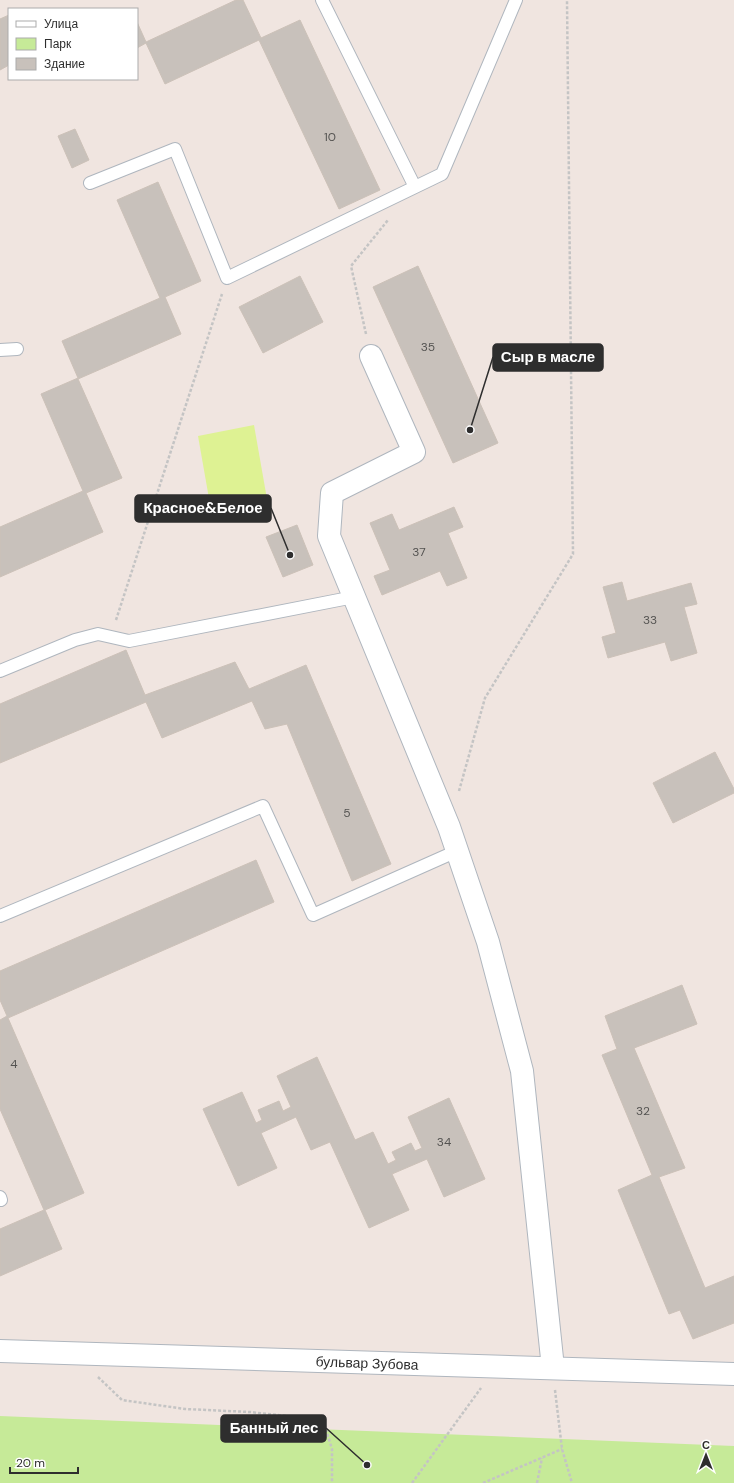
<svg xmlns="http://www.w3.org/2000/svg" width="734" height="1483" viewBox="0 0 734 1483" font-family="'DM Sans',sans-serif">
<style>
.green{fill:#c6ea98}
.pitch{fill:#def293}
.building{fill:#c8c1bb;stroke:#ccc1b8}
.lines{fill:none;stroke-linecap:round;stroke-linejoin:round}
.lane-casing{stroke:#afb6be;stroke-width:14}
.street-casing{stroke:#afb6be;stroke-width:24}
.secondary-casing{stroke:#afb6be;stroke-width:24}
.path{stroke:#c4c4c4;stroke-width:2.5;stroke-dasharray:3 2;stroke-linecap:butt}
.lane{stroke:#fff;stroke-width:12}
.street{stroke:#fff;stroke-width:22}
.secondary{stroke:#fff;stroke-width:22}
.labels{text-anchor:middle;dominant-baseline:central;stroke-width:3.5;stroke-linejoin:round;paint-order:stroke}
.number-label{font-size:12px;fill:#545351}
.street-label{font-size:14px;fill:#2e2e2e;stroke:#fff}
.leader{fill:none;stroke:#2e2e2e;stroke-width:1.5}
.callout-dot{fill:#2e2e2e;stroke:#fff;stroke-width:1.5}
.callout{fill:#2e2e2e;stroke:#2e2e2e;stroke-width:1.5}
.callout-label{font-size:15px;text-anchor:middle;font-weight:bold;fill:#fff}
</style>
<rect width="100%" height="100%" fill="#f0e5e0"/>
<path class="green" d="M 0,1416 L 734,1446 L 734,1483 L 0,1483 Z"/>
<path class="pitch" d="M 254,425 L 267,499 L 211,510 L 198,436 Z"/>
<path class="building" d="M 236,0 L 243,0 L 261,38 L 300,20 L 380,190 L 339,209 L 259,40 L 165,84 L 146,43 L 137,48 L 137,22 L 146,42 Z
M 9,15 L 9,65 L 0,70 L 0,19 Z
M 75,129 L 89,160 L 72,168 L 58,136 Z
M 158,182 L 201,281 L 165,297 L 181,334 L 78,379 L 122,478 L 86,493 L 103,532 L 0,577 L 0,527 L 83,491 L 41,394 L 78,378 L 62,341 L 160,298 L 117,200 Z
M 418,266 L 498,443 L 453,463 L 373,287 Z
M 300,276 L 323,322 L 263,353 L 239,307 Z
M 454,507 L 463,527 L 448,533 L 467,578 L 447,586 L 440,571 L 382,595 L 374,576 L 390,570 L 370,523 L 392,514 L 399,530 Z
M 297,525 L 313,565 L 283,577 L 266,537 Z
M 622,582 L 627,601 L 691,583 L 697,604 L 684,607 L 697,653 L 671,661 L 665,642 L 608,658 L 602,637 L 616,633 L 603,587 Z
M 126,650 L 145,695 L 235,662 L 249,689 L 306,665 L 391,864 L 352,881 L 287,724 L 265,729 L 252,701 L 162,738 L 146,702 L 0,763 L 0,704 Z
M 715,752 L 734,789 L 734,793 L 673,823 L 653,783 Z
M 256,860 L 274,902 L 8,1018 L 84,1193 L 45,1210 L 62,1249 L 0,1276 L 0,1229 L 44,1210 L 0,1109 L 0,1020 L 7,1016 L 0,1000 L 0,971 Z
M 682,985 L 697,1024 L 634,1048 L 685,1168 L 659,1177 L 705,1288 L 734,1276 L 734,1323 L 693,1339 L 680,1310 L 669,1314 L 618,1190 L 652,1175 L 602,1055 L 617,1049 L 605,1016 Z
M 317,1057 L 355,1140 L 373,1132 L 388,1164 L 396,1160 L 392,1152 L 411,1143 L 415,1151 L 422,1148 L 408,1117 L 449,1098 L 485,1179 L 444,1197 L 427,1159 L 392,1174 L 409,1210 L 369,1228 L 330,1142 L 311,1150 L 296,1117 L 261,1133 L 277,1168 L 238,1186 L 203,1109 L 242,1092 L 256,1123 L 262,1120 L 258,1110 L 279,1101 L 283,1111 L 291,1107 L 277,1076 Z"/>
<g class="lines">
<g class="lane-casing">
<path id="lane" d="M 322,0 L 415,187
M 90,183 L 175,149 L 227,278 L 442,174 L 516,0
M 0,350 L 17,349
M 0,671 L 75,640 L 98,634 L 129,641 L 354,597
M 0,916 L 263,806 L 313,915 L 457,851
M 0,1197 L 1,1200 L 0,1200"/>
</g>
<g class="street-casing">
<path id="street" d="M 371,356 L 414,452 L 332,493 L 329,536 L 449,827 L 488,942 L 522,1071 L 553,1368"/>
</g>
<g class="secondary-casing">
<path id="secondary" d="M 0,1351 L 734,1374"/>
</g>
<path class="path" d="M 366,334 L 351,266 L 388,220
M 116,620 L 222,294
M 459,791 L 485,698 L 573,554 L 567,0
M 98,1377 L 122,1400 L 185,1409 L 250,1412 L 323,1420 L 332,1449 L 332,1483
M 555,1390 L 562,1449 L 572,1483
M 412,1483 L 481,1388
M 483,1483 L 562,1449
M 537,1483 L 542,1458"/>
<use href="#lane" class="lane"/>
<use href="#street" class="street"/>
<use href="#secondary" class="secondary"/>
</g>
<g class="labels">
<g class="number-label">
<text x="330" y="137">10</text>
<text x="428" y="347">35</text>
<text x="419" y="552">37</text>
<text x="650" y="620">33</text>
<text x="347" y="813">5</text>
<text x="14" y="1064">4</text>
<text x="643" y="1111">32</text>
<text x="444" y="1142">34</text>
</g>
<g class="street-label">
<text transform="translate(367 1363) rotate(2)">бульвар Зубова</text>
</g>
</g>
<path class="leader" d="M470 430L493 357M290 555L271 508M367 1465L326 1428"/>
<g class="callout-dot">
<circle cx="470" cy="430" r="4"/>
<circle cx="290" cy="555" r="4"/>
<circle cx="367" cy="1465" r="4"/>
</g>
<g class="callout">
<rect x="493" y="344" width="110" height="27" rx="4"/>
<rect x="135" y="495" width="136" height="27" rx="4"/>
<rect x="221" y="1415" width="105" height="27" rx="4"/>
</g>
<g class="callout-label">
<text x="548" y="362">Сыр в масле</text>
<text x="203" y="513">Красное&amp;Белое</text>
<text x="274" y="1433">Банный лес</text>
</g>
<rect x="8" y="8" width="130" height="72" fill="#ffffff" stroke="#ababab"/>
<rect x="16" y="21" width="20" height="6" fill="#ffffff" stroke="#ababab"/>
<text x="44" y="28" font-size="12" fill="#2e2e2e">Улица</text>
<rect x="16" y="38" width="20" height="12" fill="#c6ea98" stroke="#ababab"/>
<text x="44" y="48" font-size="12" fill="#2e2e2e">Парк</text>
<rect x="16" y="58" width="20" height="12" fill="#c8c1bb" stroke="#ababab"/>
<text x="44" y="68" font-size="12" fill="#2e2e2e">Здание</text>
<g transform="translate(706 1455)" stroke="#ffffff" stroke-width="3" paint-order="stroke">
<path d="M0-3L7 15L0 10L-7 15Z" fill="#2e2e2e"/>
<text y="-6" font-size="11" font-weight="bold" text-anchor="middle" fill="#2e2e2e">С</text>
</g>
<path d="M10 1467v6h68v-6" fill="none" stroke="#2e2e2e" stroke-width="2"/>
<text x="16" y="1467" font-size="12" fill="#2e2e2e" stroke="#ffffff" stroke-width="3" paint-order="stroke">20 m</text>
</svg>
